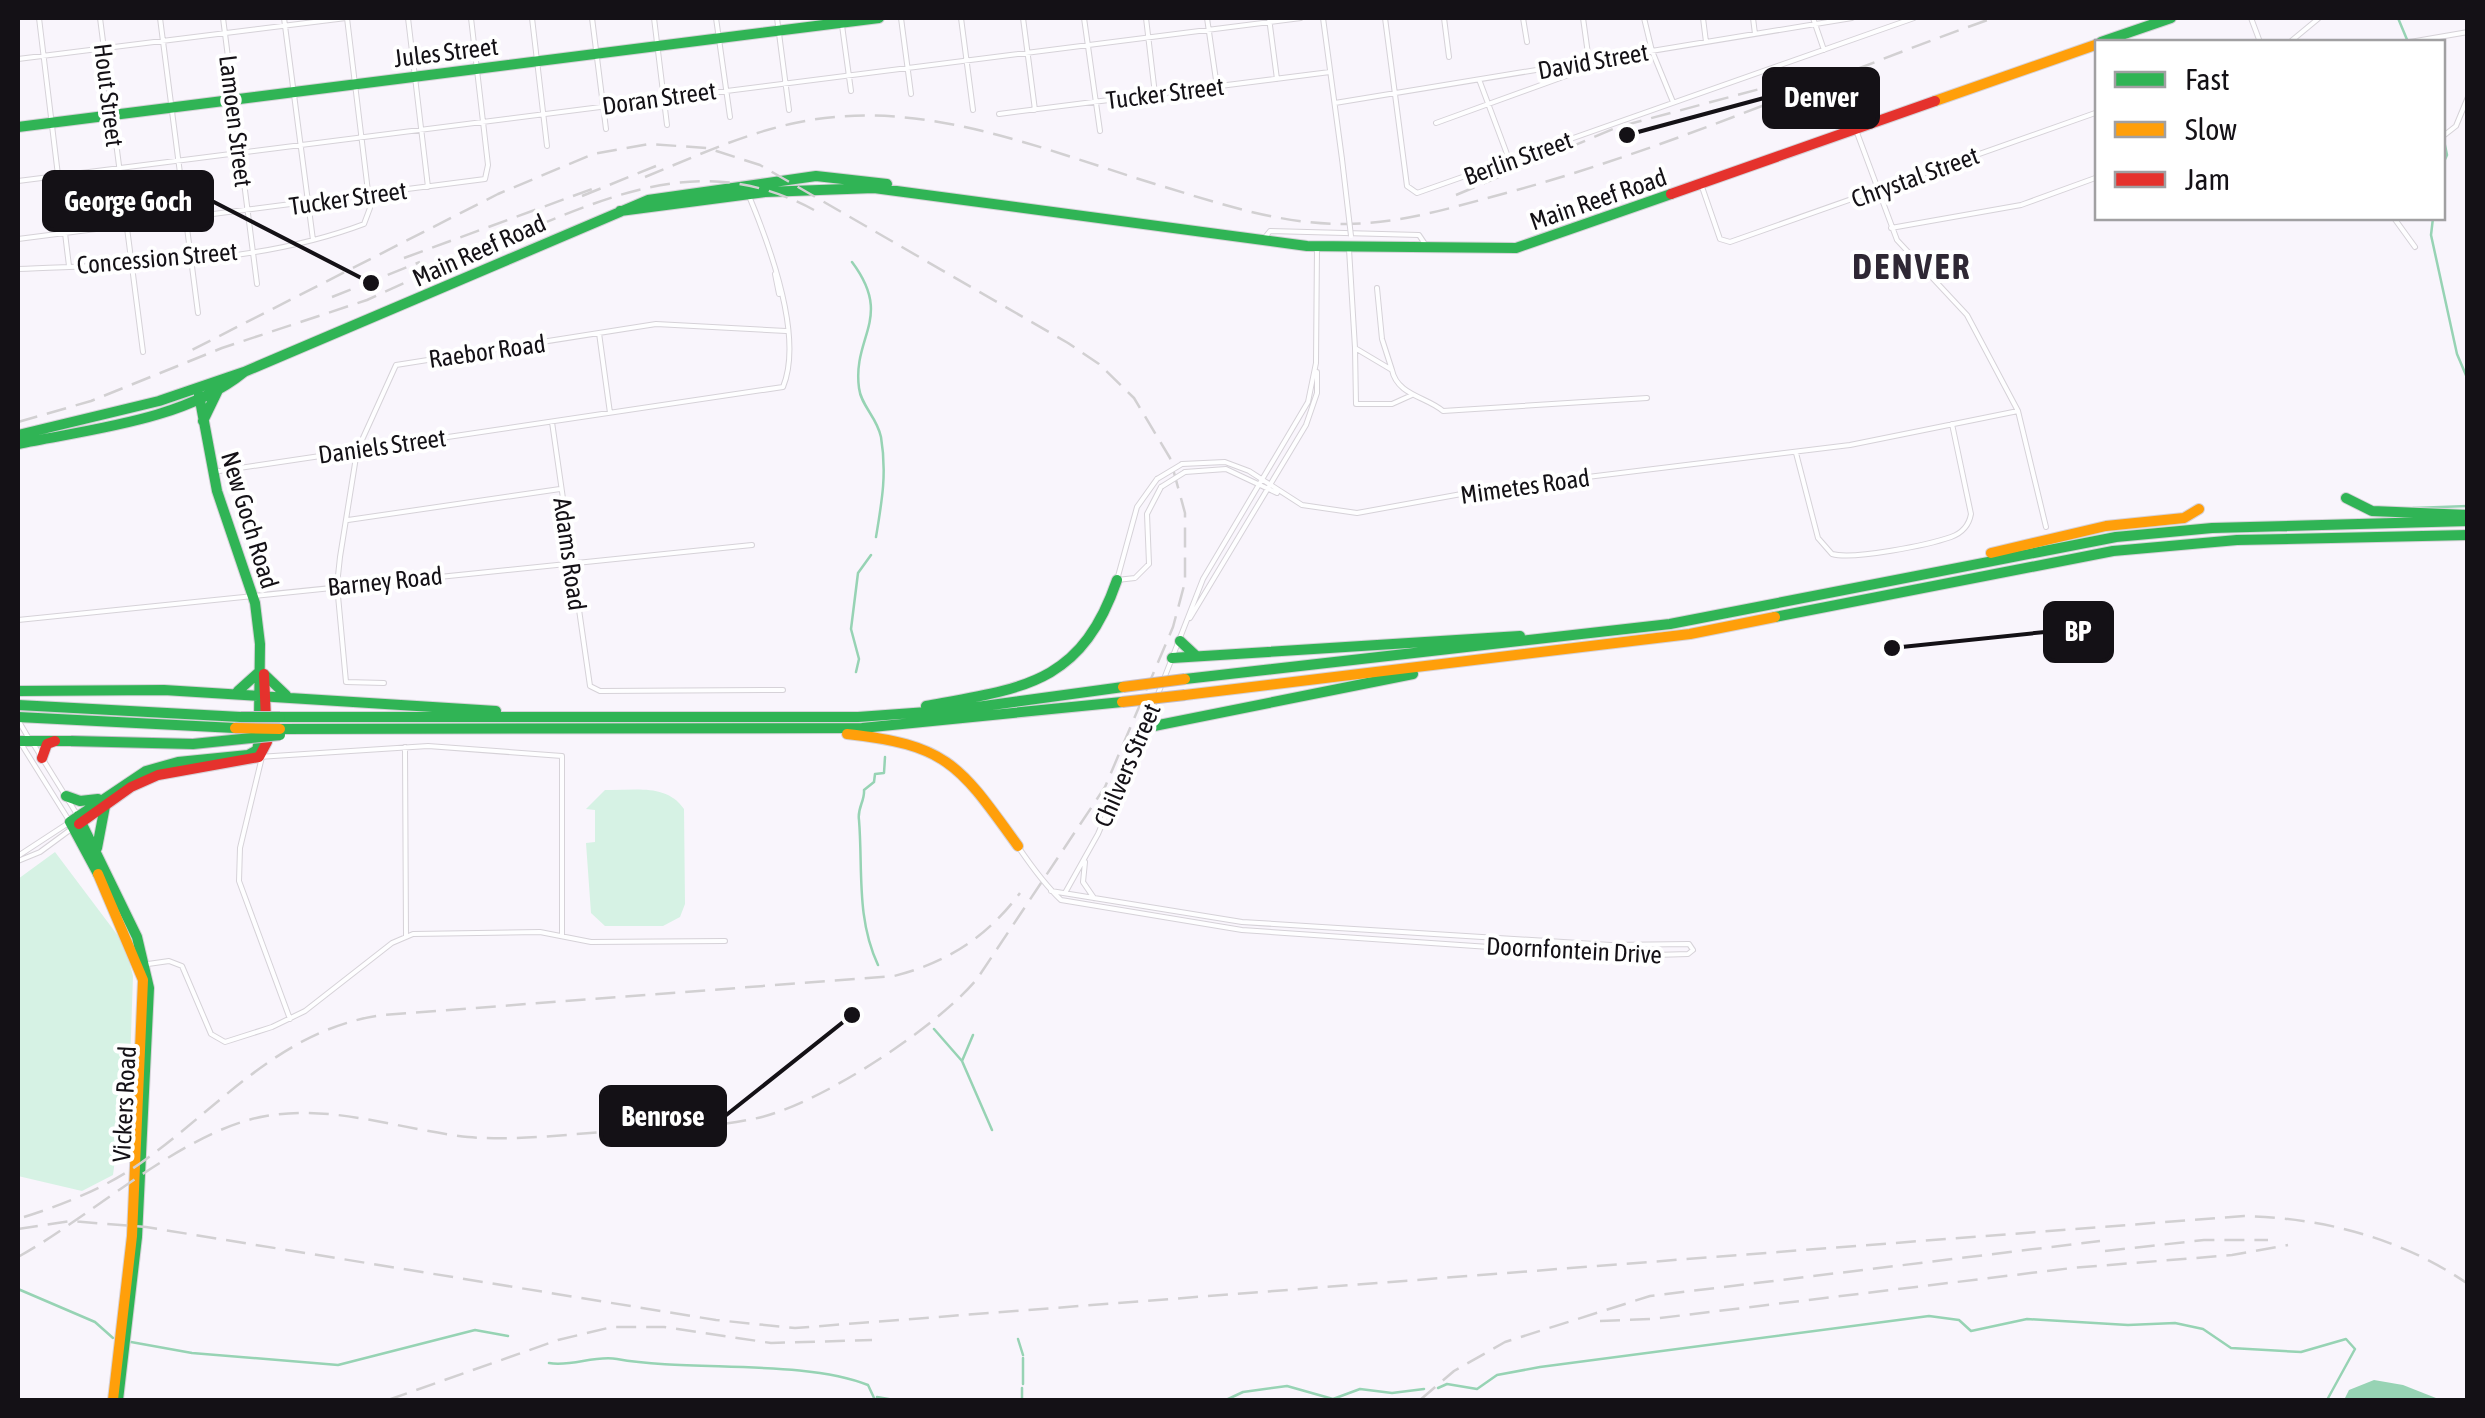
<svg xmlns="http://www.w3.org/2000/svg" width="2485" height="1418" viewBox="0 0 2485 1418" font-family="'Asap Condensed',sans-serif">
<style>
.green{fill:#d6f2e4}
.water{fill:#97d3b4}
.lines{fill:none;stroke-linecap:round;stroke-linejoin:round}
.stream{stroke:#97d3b4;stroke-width:2.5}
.street-casing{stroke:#d6d2d8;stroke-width:6}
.fast-casing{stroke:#d6d2d8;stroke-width:12}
.slow-casing{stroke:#d6d2d8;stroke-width:12}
.jam-casing{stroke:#d6d2d8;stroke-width:12}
.street{stroke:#fefeff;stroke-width:4}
.fast{stroke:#30b455;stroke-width:10}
.slow{stroke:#ff9f0a;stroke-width:10}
.jam{stroke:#e5322d;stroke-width:10}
.rail{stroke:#d2d0d2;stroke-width:2.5;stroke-dasharray:20 10;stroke-linecap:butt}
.street-bridge-casing{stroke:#d6d2d8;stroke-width:6;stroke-linecap:butt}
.fast-bridge-casing{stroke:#c4bec9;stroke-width:12;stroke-linecap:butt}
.slow-bridge-casing{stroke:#c4bec9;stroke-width:12;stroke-linecap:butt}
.street-bridge{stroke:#fefeff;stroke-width:4}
.fast-bridge{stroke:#30b455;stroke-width:10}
.slow-bridge{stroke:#ff9f0a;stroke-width:10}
.labels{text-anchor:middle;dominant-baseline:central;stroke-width:8;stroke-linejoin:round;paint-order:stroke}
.street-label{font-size:25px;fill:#141116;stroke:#fff}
.district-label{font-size:35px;font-weight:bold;letter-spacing:2.5px;fill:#2f2834;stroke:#fff}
.leader{fill:none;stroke:#141116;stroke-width:4}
.callout-dot{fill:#141116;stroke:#fff;stroke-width:4}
.callout{fill:#141116;stroke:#141116;stroke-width:4}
.callout-label{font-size:28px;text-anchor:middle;font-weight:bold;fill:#fff}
</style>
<rect width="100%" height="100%" fill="#f9f5fc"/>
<path class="green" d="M 605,790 C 634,791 666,783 684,809 L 685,904 L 680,917 L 663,926 L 605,926 L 591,913 L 586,843 L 595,842 L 595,810 L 586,809 Z
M 55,852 L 125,945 L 133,976 L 127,1153 L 116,1152 L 113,1175 L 82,1191 L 18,1176 L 18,879 Z"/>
<path class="water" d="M 2374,1380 L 2403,1385 L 2441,1400 L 2344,1400 L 2349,1390 Z"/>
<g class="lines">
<path class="stream" d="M 2398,18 L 2408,42
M 2442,131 L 2447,155 L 2442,166
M 2433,218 L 2431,235 L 2457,354 L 2468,380
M 852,262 C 894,318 852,336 859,388 C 861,406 877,417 881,437 C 887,473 882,501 876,537
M 2413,508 L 2468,506
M 856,672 L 859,659 L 851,629 L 858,573 L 871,555
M 878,965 C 856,918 863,869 859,820 C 857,808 865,801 864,790 L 874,782 L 875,774 L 884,773 L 885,757
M 934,1029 L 962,1061 L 992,1130
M 962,1061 L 973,1035
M 18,1289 L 95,1322 L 113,1338
M 1018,1339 L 1023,1355
M 131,1342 L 192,1353 L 338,1365 L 475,1330 L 508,1336
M 1023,1358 L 1023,1384
M 549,1363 C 572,1367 594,1355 617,1359 C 689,1372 804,1359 868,1385 L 875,1400
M 1438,1388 L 1447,1384 L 1477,1389 L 1497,1375 L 1540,1367 L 1929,1316 L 1959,1320 L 1971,1331 L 2027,1319 L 2128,1325 L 2175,1323 L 2203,1329 L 2231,1348 L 2301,1352 L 2346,1339 L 2355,1349 L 2327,1400
M 877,1397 L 894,1400
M 1022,1400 L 1022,1388
M 1226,1400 L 1243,1392 L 1287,1386 L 1333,1399 L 1360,1389 L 1392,1393 L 1424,1389"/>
<g class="street-casing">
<path id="street" d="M 39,18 L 69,266
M 100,18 L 143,352
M 160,18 L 198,313
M 223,18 L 257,284
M 284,18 L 313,240
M 408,18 L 428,187
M 532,18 L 547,146
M 592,18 L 606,129
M 654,18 L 667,125
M 716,18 L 730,117
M 777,18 L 789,110
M 841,18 L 851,91
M 901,18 L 911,94
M 961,18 L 973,110
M 1023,18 L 1035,110
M 1084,18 L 1100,131
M 1146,18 L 1155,94
M 1207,18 L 1217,87
M 1269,18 L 1277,79
M 1323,18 L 1342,159
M 1385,18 L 1407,186 L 1417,193 L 1914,18
M 1444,18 L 1449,57
M 1523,18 L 1527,42
M 1644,18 L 1652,51 L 1673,102
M 1703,18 L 1706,42
M 1753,18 L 1755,34
M 1813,18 L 1824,50
M 2251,18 L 2260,42
M 2290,42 L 2319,18
M 2410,42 L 2468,32
M 18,59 L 346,18
M 1480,82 L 1510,162
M 1335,103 L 1852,18
M 999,114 L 1330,72
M 1436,123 L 1585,69 L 1589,61 L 1583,18
M 1856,130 L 1897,240 L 1967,315 L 2018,411 L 2046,527
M 2442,137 L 2456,126 L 2468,97
M 18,181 L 1301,18
M 1701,184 L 1720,239 L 1730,242 L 2098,112
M 2394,218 L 2415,247
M 1891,228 L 2021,205 L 2098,177
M 18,239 L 485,179 L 488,165 L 471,18
M 1262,241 L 1270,231 L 1419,235 L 1425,244
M 1349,249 L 1355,348 L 1392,370 C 1397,395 1427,397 1443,411 L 1647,398
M 18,269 C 131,264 256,265 364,224 L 370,208 L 347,18
M 775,274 L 779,294
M 1377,288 L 1382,339 L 1392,370
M 599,333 L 610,413
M 1355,348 L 1356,404 L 1392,404 L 1412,395
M 1316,362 L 1317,247
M 552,422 L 590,686 L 600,691 L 783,690
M 1796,453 L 1818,538 L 1832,554 C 1854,560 1928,545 1951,537 C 1962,533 1969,525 1971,514 L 1952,424
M 1182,464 L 1225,462 L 1249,471 L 1302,505 L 1357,513 L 1489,489 L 1850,445 L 2018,411
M 213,472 L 783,387 C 804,336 769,244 749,196
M 1185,472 L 1226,469 L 1277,493
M 1157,479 L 1137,507 L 1117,580 L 1135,578 L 1149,564 L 1147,514 L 1161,487
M 348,520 L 560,489
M 1190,618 L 1306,425 L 1317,393 L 1317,372
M 18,620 L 752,545
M 384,683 L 346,682 L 337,585 L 340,557 L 357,451 L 396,365 L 656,324 L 786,331
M 1158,694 L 1203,579 L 1308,402 L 1316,363
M 18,720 L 28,737
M 34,745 L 78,816
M 405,747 L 406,937
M 258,757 L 428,746 L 562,756 L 562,936
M 262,757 L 240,848 L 239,881 L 290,1019
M 1019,848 C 1032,867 1045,885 1061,900 L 1242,930 L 1622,956 L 1688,954 L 1693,950 L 1689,944 L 1611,945 L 1242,922 L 1051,891
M 18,856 L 70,822 L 20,742
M 18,861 L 40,852 L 74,827
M 1085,862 L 1083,882 L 1094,898
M 1065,893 L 1098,834 L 1154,703
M 141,965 L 169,961 L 182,966 L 211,1034 L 225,1042 L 272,1027 L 305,1011 L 392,943 L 413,934 L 540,932 L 591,942 L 725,941"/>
</g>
<g class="fast-casing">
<path id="fast" d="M 2101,42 L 2171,18
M 18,127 L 879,18
M 620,211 L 765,192 L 874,188 L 1307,246 L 1516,248 L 1671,194
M 199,395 L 217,491 L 255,603 L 260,644 L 259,719
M 203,421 L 218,390
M 18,435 L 159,401 L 244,372 L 648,200 L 816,176 L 887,184
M 18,444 C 91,429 185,420 244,372
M 2346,498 L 2372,511 L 2468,515
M 1775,617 L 2113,551 L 2237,540 L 2468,535
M 1180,641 L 1195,655
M 1172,658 L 1520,636
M 265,675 L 286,695
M 1185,679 L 1670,624 L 2116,537 L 2212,528 L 2468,521
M 18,691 L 164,690 L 496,711
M 238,691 L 258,673
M 18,705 L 241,717
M 926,706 C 1025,688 1081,684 1117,580
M 18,717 L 235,728
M 280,717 L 858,717 L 955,710 L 1123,687
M 1144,728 L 1413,674
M 280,729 L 862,728 L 1122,702
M 18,741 L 71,741
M 66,796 L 80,801 L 98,799
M 78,816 L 137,937 L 149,988 L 137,1237 L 118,1400
M 97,848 L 105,806
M 98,874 L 70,822 L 146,771 L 178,762 L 248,755 L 257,750 L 260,736"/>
</g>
<g class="slow-casing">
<path id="slow" d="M 1935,101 L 2098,44
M 1991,553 L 2106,526 L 2184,518 L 2199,509
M 1185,695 L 1690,634 L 1775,617
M 847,734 C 949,745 960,766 1018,846
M 98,874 L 143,980 L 132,1236 L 113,1400"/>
</g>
<g class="jam-casing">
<path id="jam" d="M 1671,194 L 1935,101
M 42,758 L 47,744 L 55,741
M 79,824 L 131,787 L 158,775 L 259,757 L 267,742 L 264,674"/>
</g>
<use href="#street" class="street"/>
<use href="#fast" class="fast"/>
<use href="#slow" class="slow"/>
<use href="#jam" class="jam"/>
<path class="rail" d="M 645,177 C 694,157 743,134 795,123 C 919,96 1038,148 1155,184 C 1218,203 1281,225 1347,224 C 1407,223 1460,205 1517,190 C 1679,145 1835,74 1993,18
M 1456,195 L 1618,127 L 1782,83
M 582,196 L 656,166
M 481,248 C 598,204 693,145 814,210
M 404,258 L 592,189
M 332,297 L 420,262
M 18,422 L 91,401 L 222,348 L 367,300 L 494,242
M 24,1217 C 68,1203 112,1185 149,1157 C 225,1101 285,1028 383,1015 L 894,976 C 947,963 988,936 1020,893
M 18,1229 L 70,1221 L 146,1227 L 716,1320 L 795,1328 L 2244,1216 C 2324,1218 2401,1238 2468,1284
M 2105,1251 L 2204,1240 L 2268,1240
M 18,1257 C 92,1216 184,1130 266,1116 C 333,1104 402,1130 468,1137 C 514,1141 559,1135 604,1132 C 656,1128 711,1129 762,1117 C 824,1101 936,1028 977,979 L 1105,787 L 1173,627 L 1185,582 L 1185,513 L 1170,458 L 1134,398 L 1099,364 L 1068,343 L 760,165 L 707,148 L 649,144 L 593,154 L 498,194 L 184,354
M 1600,1321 L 1652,1319 L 2072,1268 L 2232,1255 L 2288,1245
M 388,1400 L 558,1340 L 612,1327 L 664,1327 L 771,1343 L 872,1340
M 1420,1400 L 1454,1371 L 1505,1342 L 1650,1296 L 2100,1241"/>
<g class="street-bridge-casing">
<path id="street-bridge" d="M 1342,159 L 1351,236
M 1157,479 L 1182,464
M 1161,487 L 1185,472"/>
</g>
<g class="fast-bridge-casing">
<path id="fast-bridge" d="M 241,717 L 280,717
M 71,741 L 193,744 L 280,735"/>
</g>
<g class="slow-bridge-casing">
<path id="slow-bridge" d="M 1123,687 L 1185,679
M 1122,702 L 1185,695
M 235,728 L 280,729"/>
</g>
<use href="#street-bridge" class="street-bridge"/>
<use href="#fast-bridge" class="fast-bridge"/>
<use href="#slow-bridge" class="slow-bridge"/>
</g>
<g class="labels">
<g class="street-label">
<text transform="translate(446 52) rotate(-7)">Jules Street</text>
<text transform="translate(1593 61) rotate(-10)">David Street</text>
<text transform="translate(1165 93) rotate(-7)">Tucker Street</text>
<text transform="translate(109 95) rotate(83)">Hout Street</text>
<text transform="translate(659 98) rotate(-8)">Doran Street</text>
<text transform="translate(236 121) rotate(83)">Lamoen Street</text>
<text transform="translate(1518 158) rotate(-20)">Berlin Street</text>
<text transform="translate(1915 177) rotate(-20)">Chrystal Street</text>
<text transform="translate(348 198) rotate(-8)">Tucker Street</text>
<text transform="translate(1598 199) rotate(-19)">Main Reef Road</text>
<text transform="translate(479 250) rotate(-24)">Main Reef Road</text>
<text transform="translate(157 258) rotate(-5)">Concession Street</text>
<text transform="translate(487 351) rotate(-8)">Raebor Road</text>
<text transform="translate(382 446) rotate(-8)">Daniels Street</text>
<text transform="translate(1525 486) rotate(-8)">Mimetes Road</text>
<text transform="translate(250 520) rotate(73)">New Goch Road</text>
<text transform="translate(570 554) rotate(82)">Adams Road</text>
<text transform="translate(385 581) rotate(-6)">Barney Road</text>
<text transform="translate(1127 765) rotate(-67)">Chilvers Street</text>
<text transform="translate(1574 950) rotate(3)">Doornfontein Drive</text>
<text transform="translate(124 1104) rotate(-87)">Vickers Road</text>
</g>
<g class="district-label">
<text x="1912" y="266">DENVER</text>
</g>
</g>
<path class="leader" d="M1627 135L1764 98M371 283L212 201M1892 648L2045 632M852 1015L725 1116"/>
<g class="callout-dot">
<circle cx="1627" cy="135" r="10"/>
<circle cx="371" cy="283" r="10"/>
<circle cx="1892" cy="648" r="10"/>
<circle cx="852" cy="1015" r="10"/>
</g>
<g class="callout">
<rect x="1764" y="69" width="114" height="58" rx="10"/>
<rect x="44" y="172" width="168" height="58" rx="10"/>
<rect x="2045" y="603" width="67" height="58" rx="10"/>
<rect x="601" y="1087" width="124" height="58" rx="10"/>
</g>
<g class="callout-label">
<text x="1821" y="107">Denver</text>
<text x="128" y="211">George Goch</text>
<text x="2078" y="641">BP</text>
<text x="663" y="1126">Benrose</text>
</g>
<rect width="2485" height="1418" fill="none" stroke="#141116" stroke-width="40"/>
<rect x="2095" y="40" width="350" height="180" fill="#ffffff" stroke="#a1a0a2" stroke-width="2.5"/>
<rect x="2115" y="72" width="50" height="15" fill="#30b455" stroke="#a1a0a2" stroke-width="2.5"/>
<text x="2185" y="90" font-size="30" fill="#141116">Fast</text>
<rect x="2115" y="122" width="50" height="15" fill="#ff9f0a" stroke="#a1a0a2" stroke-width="2.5"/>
<text x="2185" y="140" font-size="30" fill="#141116">Slow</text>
<rect x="2115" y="172" width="50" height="15" fill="#e5322d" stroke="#a1a0a2" stroke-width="2.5"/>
<text x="2185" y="190" font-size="30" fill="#141116">Jam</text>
</svg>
